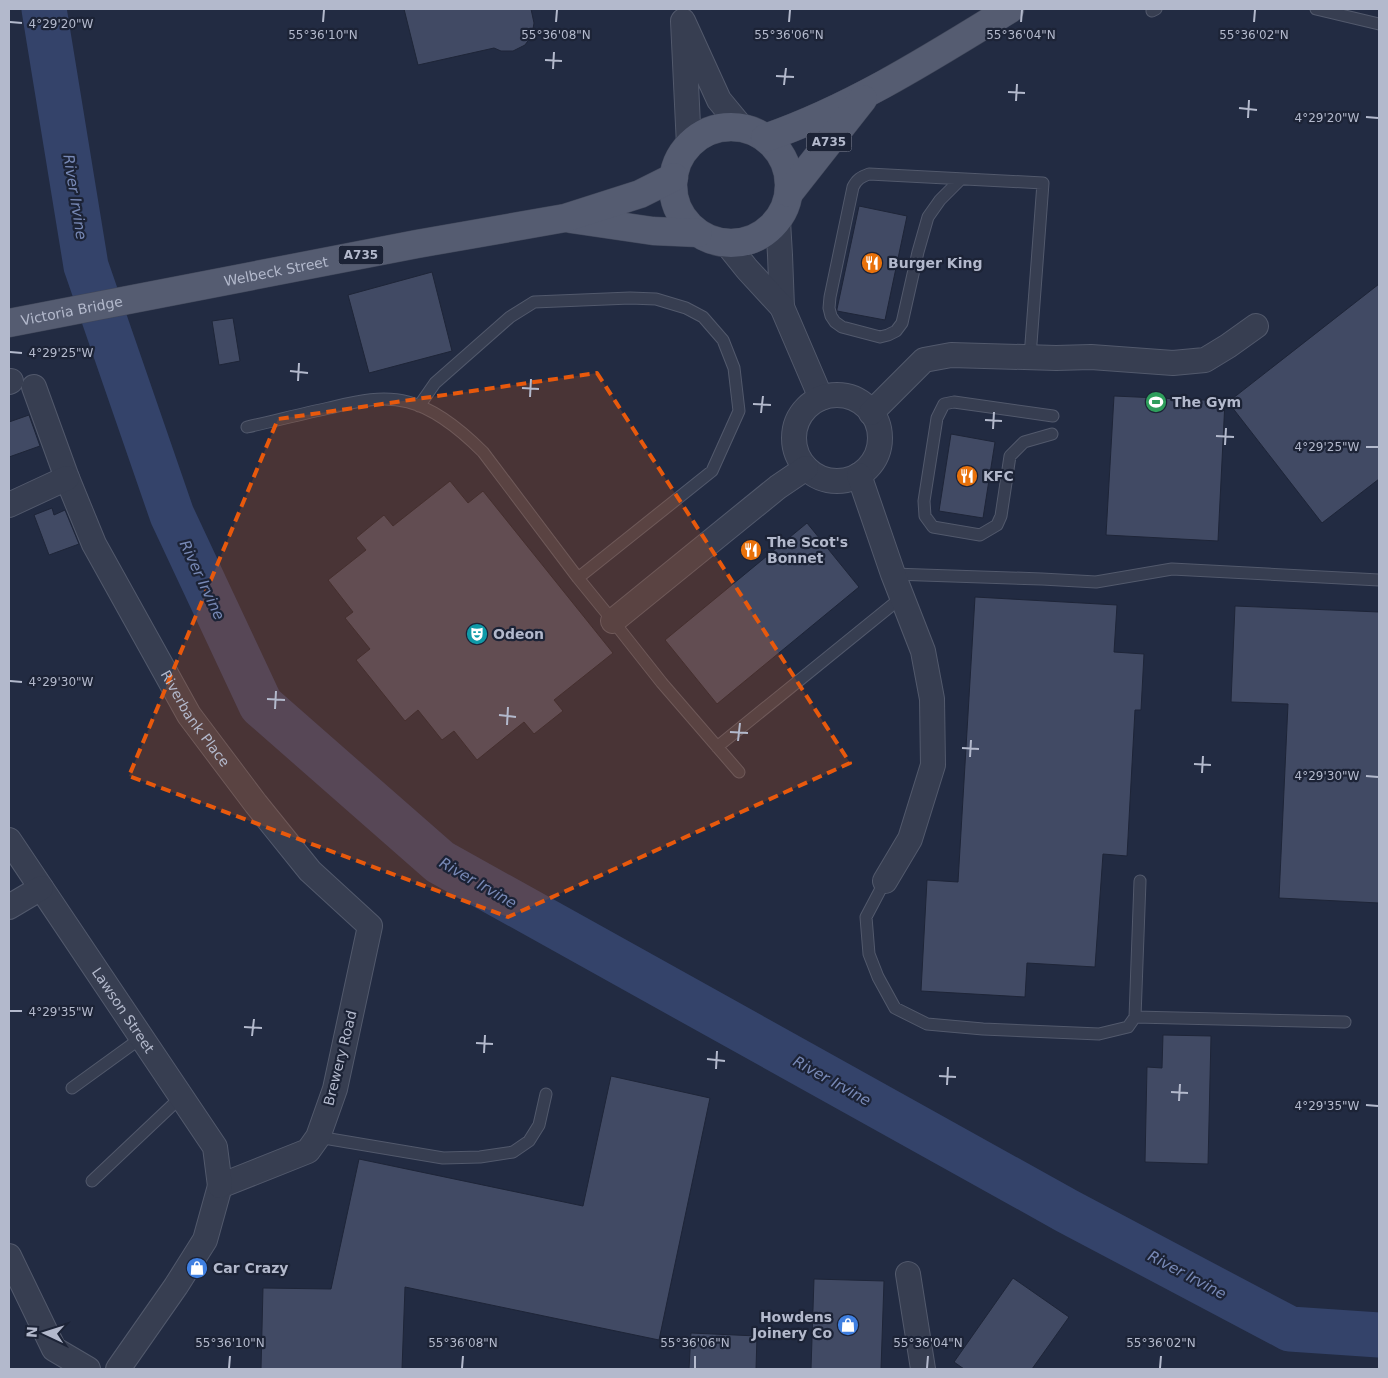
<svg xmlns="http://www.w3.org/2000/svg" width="1388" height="1378" viewBox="0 0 1388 1378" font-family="'DejaVu Sans',sans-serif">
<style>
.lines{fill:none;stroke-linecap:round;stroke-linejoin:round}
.river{stroke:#34436a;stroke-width:45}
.building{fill:#414a64;stroke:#1e2538}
.service-casing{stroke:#52596c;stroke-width:13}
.minor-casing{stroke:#52596c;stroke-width:26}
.primary-casing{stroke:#40475a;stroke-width:29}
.service{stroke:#373e51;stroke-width:11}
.minor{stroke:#373e51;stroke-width:24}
.primary{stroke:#555c71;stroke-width:28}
.marked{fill:#e8590c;fill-opacity:0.2;stroke:#e8590c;stroke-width:4;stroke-dasharray:10 6;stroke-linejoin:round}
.ticks{fill:none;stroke:#b3b9cc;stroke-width:2}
.labels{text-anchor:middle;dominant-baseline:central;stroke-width:4.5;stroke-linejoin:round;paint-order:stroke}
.shield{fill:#1c2336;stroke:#868c9f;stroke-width:1}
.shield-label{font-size:12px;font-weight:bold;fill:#b3b9cc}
.poi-label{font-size:14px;font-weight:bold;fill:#b3b9cc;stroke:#1c2336;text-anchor:start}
.street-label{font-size:14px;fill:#b3b9cc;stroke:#1c2336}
.water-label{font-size:15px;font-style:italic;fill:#7889b6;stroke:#1c2336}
.ticks-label{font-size:12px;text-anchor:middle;fill:#b3b9cc;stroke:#1c2336;stroke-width:4.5;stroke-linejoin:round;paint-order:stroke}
</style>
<rect width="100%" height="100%" fill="#222b42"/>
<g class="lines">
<path class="river" d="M 44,9 L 86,266 L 172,515 L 261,705 L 440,862 L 1067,1211 L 1290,1329 L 1379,1335"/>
</g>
<path class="building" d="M 404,9 L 531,9 L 534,23 L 532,35 L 525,45 L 513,51 L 501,51 L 494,48 L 418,65 Z
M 859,206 L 907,216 L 885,320 L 837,311 L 837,309 Z
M 432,272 L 452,351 L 369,373 L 348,295 Z
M 1379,284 L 1379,479 L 1322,523 L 1228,402 Z
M 233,318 L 240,361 L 219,365 L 212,321 Z
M 1114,396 L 1225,401 L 1218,541 L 1106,535 Z
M 29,415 L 40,446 L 9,457 L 9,422 Z
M 951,434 L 995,442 L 983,518 L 939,511 Z
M 450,481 L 468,503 L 483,491 L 613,653 L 554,700 L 563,711 L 534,734 L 524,722 L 477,760 L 454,731 L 442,740 L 418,710 L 405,721 L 356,660 L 370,649 L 345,618 L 353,612 L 328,580 L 366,550 L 356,538 L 384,515 L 393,526 Z
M 52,508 L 54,515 L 65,510 L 79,544 L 49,555 L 34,515 Z
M 807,523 L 859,587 L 717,704 L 665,640 Z
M 975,597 L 1117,605 L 1114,652 L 1144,654 L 1141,710 L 1135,710 L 1127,856 L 1103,854 L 1095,967 L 1027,963 L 1025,997 L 921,991 L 927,880 L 958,882 Z
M 1235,606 L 1379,612 L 1379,903 L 1279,898 L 1288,704 L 1231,702 Z
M 1163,1035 L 1211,1036 L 1208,1164 L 1145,1162 L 1147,1067 L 1162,1068 Z
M 611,1076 L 710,1098 L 659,1340 L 405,1287 L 402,1369 L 261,1369 L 263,1288 L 331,1289 L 359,1159 L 583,1206 Z
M 1013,1278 L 1069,1317 L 1032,1369 L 964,1369 L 954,1362 Z
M 814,1279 L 884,1281 L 881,1369 L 811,1369 Z
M 691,1333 L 757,1336 L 756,1369 L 689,1369 Z"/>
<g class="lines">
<g class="service-casing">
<path id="service" d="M 1316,9 L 1379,24
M 1152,11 L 1156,9
M 961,179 L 940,200 L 928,217 L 918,252 L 902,323 L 896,331 L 888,335 L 880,337 L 842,327 L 835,322 L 831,316 L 829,308 L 830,297 L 853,187 C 857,179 861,177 869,174 L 1043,183 L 1030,357
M 419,406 L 435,383 L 510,317 L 534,302 L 630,298 L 656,299 L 686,308 L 703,317 L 723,340 L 734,368 L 739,411 L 712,471 L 578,578
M 247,427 C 274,421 301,414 329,408 C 355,402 381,395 408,402 C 436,409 463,432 483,452 L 578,578 L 613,621 L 662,683 L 739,772
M 1052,434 L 1024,442 L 1010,456 L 1001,516 L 997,525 L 980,535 L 933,527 L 925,516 L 924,501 L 937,418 L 944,404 L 954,402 L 1053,416
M 893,574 L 1042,579 L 1096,582 L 1172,569 L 1379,580
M 717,747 L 902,597
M 885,881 L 866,917 L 869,954 L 878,977 L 895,1008 L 927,1024 L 983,1029 L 1099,1034 L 1128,1027 L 1135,1017 L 1140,881
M 1135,1017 L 1345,1022
M 72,1088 L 141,1038
M 318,1137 L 443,1158 L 480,1157 L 513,1152 L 529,1141 L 539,1125 L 546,1094
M 92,1181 L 181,1097"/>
</g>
<g class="minor-casing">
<g id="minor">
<path d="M 689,146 L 683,21 L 719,100 L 743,129"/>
<path d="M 778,221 L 780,255 L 782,307"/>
<path d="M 727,244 L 747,269 L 782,307 L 821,398"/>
<path d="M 9,382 L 11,381"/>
<path id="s1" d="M 34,387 L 67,478 L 94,544 L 189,715 L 256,804 L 310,871 L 370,926 L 335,1089 L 318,1137 L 308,1151 L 220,1186 L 205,1240 L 176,1286 L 118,1369"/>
<circle cx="837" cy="438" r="43"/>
<path d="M 871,413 L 924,360 L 951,355 L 1056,358 L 1091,357 L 1173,363 L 1205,360 L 1228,346 L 1256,326"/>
<path d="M 859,475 L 893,574 L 923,651 L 932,699 L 933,765 L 910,839 L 885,881"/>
<path d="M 9,505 L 67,478"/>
<path d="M 613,621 L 778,487 L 806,468"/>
<path id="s2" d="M 9,840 L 215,1147 L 220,1186"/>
<path d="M 9,907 L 41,888"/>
<path d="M 9,1256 L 54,1349 L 88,1369"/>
<path d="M 908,1274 L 923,1369"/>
</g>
</g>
<g class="primary-casing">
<g id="primary">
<circle cx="731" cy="185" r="58"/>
<path d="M 765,138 C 852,108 932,57 1010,9"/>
<path d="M 789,193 L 863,99"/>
<path d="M 571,219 L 653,231 L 698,233"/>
<path id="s3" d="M 9,323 L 417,244 L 565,218 L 640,194 L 674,177"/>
</g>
</g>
<use href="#service" class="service"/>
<use href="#minor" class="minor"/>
<use href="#primary" class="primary"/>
</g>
<path class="marked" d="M 597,373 L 850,763 L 508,917 L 129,776 L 278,419 Z"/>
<path class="ticks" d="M 10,22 L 22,23M 323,22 L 324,10M 556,22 L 557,10M 789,22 L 790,10M 1021,22 L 1022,10M 1254,22 L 1255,10M 545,60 L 562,61M 553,69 L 554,52M 776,76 L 794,77M 784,85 L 786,68M 1008,92 L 1025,93M 1016,101 L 1017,84M 1239,108 L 1257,110M 1366,117 L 1378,118M 1248,118 L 1249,100M 10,352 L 22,353M 290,371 L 308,373M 298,381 L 299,363M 522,388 L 539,389M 530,397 L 531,379M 753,404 L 771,405M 761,413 L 763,396M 985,420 L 1002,421M 993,429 L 994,412M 1216,436 L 1234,437M 1225,445 L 1226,428M 1366,447 L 1378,447M 10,681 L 22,682M 267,699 L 285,700M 275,709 L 276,691M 499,715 L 516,717M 507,725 L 508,707M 730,732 L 748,733M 738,741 L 740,723M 962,748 L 979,749M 970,757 L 971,740M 1194,764 L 1211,765M 1202,773 L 1203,756M 1366,776 L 1378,777M 10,1011 L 22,1011M 244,1027 L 262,1028M 252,1036 L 254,1019M 476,1043 L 493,1044M 484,1053 L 485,1035M 707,1059 L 725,1061M 716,1069 L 717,1051M 939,1076 L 956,1077M 947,1085 L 948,1067M 1171,1092 L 1188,1093M 1179,1101 L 1180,1084M 1366,1105 L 1378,1106M 229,1368 L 230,1356M 462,1368 L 463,1356M 695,1368 L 695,1356M 927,1368 L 928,1356M 1160,1368 L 1161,1356"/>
<defs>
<g id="restaurant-disc" transform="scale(1.125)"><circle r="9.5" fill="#e8710a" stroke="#1c2336"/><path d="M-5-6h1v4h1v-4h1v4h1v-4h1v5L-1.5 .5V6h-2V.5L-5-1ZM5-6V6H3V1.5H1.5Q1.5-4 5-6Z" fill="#fff"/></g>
<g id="stadium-disc" transform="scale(1.125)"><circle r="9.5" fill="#2e9e5b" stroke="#1c2336"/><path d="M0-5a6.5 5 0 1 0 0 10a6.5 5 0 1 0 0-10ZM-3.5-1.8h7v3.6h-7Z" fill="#fff"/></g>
<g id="theatre-disc" transform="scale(1.125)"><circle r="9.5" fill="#0f9aa8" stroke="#1c2336"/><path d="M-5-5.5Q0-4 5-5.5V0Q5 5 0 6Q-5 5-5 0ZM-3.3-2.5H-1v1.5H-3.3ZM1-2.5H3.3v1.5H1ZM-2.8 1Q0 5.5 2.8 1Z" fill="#fff"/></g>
<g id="shop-disc" transform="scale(1.125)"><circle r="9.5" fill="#3f7fe0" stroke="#1c2336"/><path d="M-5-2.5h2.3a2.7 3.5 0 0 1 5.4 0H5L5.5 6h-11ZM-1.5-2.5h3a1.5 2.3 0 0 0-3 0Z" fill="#fff"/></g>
</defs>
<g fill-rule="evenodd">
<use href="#restaurant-disc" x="872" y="263"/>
<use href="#stadium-disc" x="1156" y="402"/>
<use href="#restaurant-disc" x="967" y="476"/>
<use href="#restaurant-disc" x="751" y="550"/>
<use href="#theatre-disc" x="477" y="634"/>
<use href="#shop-disc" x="197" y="1268"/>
<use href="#shop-disc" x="848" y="1325"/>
</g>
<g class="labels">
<g class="shield">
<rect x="806.5" y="132.5" width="45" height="19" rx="4"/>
<rect x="338.5" y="245.5" width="45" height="19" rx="4"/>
</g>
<g class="shield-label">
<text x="829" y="142">A735</text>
<text x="361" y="255">A735</text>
</g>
<g class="poi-label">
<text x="888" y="263">Burger King</text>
<text x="1172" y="402">The Gym</text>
<text x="983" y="476">KFC</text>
<text x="767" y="542">The Scot's<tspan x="767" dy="16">Bonnet</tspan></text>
<text x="493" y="634">Odeon</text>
<text x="213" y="1268">Car Crazy</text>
<text x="832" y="1317" text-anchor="end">Howdens<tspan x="832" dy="16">Joinery Co</tspan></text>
</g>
<g class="street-label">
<text stroke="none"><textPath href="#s3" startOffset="272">Welbeck Street</textPath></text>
<text stroke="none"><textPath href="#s3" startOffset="64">Victoria Bridge</textPath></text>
<text stroke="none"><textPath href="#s1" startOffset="370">Riverbank Place</textPath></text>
<text stroke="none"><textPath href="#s2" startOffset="205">Lawson Street</textPath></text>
<text transform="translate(340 1058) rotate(-76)">Brewery Road</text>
</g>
<g class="water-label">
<text transform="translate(75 197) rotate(81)">River Irvine</text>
<text transform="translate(202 580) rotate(65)">River Irvine</text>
<text transform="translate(478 883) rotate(30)">River Irvine</text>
<text transform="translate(832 1081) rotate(29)">River Irvine</text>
<text transform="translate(1187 1275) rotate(28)">River Irvine</text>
</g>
</g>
<g class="ticks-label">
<text x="61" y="28">4°29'20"W</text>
<text x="323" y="39">55°36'10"N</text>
<text x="556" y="39">55°36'08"N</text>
<text x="789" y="39">55°36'06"N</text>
<text x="1021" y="39">55°36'04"N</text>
<text x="1254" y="39">55°36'02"N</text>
<text x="1327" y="122">4°29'20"W</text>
<text x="61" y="357">4°29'25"W</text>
<text x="1327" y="451">4°29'25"W</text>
<text x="61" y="686">4°29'30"W</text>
<text x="1327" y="780">4°29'30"W</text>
<text x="61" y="1016">4°29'35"W</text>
<text x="1327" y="1110">4°29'35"W</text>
<text x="230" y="1347">55°36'10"N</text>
<text x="463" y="1347">55°36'08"N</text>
<text x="695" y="1347">55°36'06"N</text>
<text x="928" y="1347">55°36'04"N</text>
<text x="1161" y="1347">55°36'02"N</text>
</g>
<rect width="1388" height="1378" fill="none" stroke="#b3b9cc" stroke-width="20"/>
<g transform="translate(45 1333) rotate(274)" stroke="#1c2336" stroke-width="4" paint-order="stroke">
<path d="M0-4L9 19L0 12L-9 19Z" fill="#b3b9cc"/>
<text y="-8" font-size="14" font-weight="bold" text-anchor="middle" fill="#b3b9cc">N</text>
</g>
</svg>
